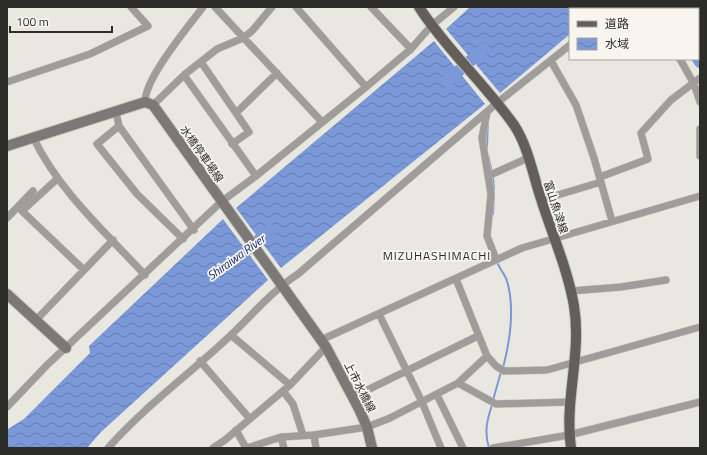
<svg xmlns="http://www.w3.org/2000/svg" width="707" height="455" viewBox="0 0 707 455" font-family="'Titillium Web','Noto Sans JP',sans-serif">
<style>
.water{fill:url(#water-waves)}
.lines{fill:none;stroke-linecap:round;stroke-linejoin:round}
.stream{stroke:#7b99d8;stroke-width:2}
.river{stroke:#7b99d8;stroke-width:12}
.street-casing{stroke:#c7c6bf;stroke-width:8}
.secondary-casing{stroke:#c7c6bf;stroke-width:12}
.primary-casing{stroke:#c7c6bf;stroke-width:12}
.street{stroke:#9f9c9a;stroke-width:7}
.secondary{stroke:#7c7875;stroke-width:10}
.primary{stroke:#635e5a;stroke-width:10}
.labels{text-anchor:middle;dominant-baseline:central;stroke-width:3.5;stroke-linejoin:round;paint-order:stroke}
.street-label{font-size:11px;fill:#2c2c29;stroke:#f7f5ed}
.neighbourhood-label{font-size:12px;letter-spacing:1px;fill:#2c2c29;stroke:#f7f5ed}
.water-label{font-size:12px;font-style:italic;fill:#0e2871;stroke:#f7f5ed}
</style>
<defs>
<pattern id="water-waves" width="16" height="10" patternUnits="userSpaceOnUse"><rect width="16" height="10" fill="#7b99d8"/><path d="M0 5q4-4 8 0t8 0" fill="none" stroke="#657daf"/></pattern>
</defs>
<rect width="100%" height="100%" fill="#e9e8e0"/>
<path class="water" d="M 470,7 L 602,7 L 600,9 L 570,9 L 570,34 L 500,93 L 446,29 Z
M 434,41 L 485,104 L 281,268 L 236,208 Z
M 223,219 L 268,280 L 101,432 L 87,448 L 7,448 L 8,429 L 24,419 L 90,353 L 89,346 Z"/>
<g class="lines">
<path class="stream" d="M 487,147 L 488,120
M 488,155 L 492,173
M 493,177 L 494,190
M 493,214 L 494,195
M 497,261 C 499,269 505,274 507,281 C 515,308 510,341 503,368
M 493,400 L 501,372
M 489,448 C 484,432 487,420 492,405"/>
<path class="river" d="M 670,7 L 671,9
M 698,59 L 700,62
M 447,81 L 484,49
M 234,260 L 271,230"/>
<g class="street-casing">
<path id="street" d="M 215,7 L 322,122
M 296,7 L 366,87
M 371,7 L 411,49
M 646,7 L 647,9
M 682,7 L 683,9
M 615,9 L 618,7
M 698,40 L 700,43
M 680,59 L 694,84 L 700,102
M 551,61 L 576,105 L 594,158 L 612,221
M 201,62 L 249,132 L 232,144
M 184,75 L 256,176
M 7,82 L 90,54 L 148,26 L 131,7
M 145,102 C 145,78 188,27 203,7
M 153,105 L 184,75 L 217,49 L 243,38 L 252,31 L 272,7
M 116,112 L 119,126 L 97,144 L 137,194 L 183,239
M 487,112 L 482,138 L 491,194 L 487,236 L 496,259
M 236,113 L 277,73
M 119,126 L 194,230
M 700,129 L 700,156
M 33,137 C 58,190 105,232 145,275
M 488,176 L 528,158
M 600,177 L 648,159 L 641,133 L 671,100 L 700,78
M 57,179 L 22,211 L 84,270
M 541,200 L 601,182
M 7,218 L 33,191
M 456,279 L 487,356 L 496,366 L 504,371 L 547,370 L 700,327
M 571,291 L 621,287 L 666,280
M 379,314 L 422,402 L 441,448
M 36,320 L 113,240
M 231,335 L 290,385
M 321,340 L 522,248 L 700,196
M 200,361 L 250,419
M 458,383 L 496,404 L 569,402
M 283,391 L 293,404 L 303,435
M 437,395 L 463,448
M 353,397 L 478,336
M 7,407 L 47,365 L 221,202 L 256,176 L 366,87 L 411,49 L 431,26 L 454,7
M 236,430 L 246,448
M 314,435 L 316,448
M 281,437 L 284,448
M 108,448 C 145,406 191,373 231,335 C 253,314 272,291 298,274 L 497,103 L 570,45
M 213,448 L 225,440 L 290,385 L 326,347
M 247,448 L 281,437 L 314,435 L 367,427 L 390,418 L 458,383 L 487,356
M 493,448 L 569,435 L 700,402"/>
</g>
<g class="secondary-casing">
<path id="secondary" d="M 7,146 L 145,102 L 153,105 L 326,347 L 359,409 L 367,427 L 372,448
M 7,294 L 66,348"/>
</g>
<g class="primary-casing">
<path id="primary" d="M 419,7 C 446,49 485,84 514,125 C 528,146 533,175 541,199 C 552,234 568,270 574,306 C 582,354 564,400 571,448"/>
</g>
<use href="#street" class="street"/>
<use href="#secondary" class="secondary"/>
<use href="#primary" class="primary"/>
</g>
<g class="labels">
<g class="street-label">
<text transform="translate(202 154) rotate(55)">水橋停車場線</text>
<text transform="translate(556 207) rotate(72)">富山魚津線</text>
<text transform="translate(360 387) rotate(63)">上市水橋線</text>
</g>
<g class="neighbourhood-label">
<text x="437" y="255">MIZUHASHIMACHI</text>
</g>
<g class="water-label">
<text transform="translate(236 257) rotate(-36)">Shiraiwa River</text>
</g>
</g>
<rect width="707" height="455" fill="none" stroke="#2c2c29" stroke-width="16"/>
<rect x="569" y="8" width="130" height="52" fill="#f7f5ed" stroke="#a6a59f"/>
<rect x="577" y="21" width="20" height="6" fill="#635e5a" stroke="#a6a59f"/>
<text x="605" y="28" font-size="12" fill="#2c2c29">道路</text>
<rect x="577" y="38" width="20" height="12" fill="url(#water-waves)" stroke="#a6a59f"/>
<text x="605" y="48" font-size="12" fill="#2c2c29">水域</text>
<path d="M10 26v6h102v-6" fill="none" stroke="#2c2c29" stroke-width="2"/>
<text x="16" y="26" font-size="12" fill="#2c2c29" stroke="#f7f5ed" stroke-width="3" paint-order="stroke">100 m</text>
</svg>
